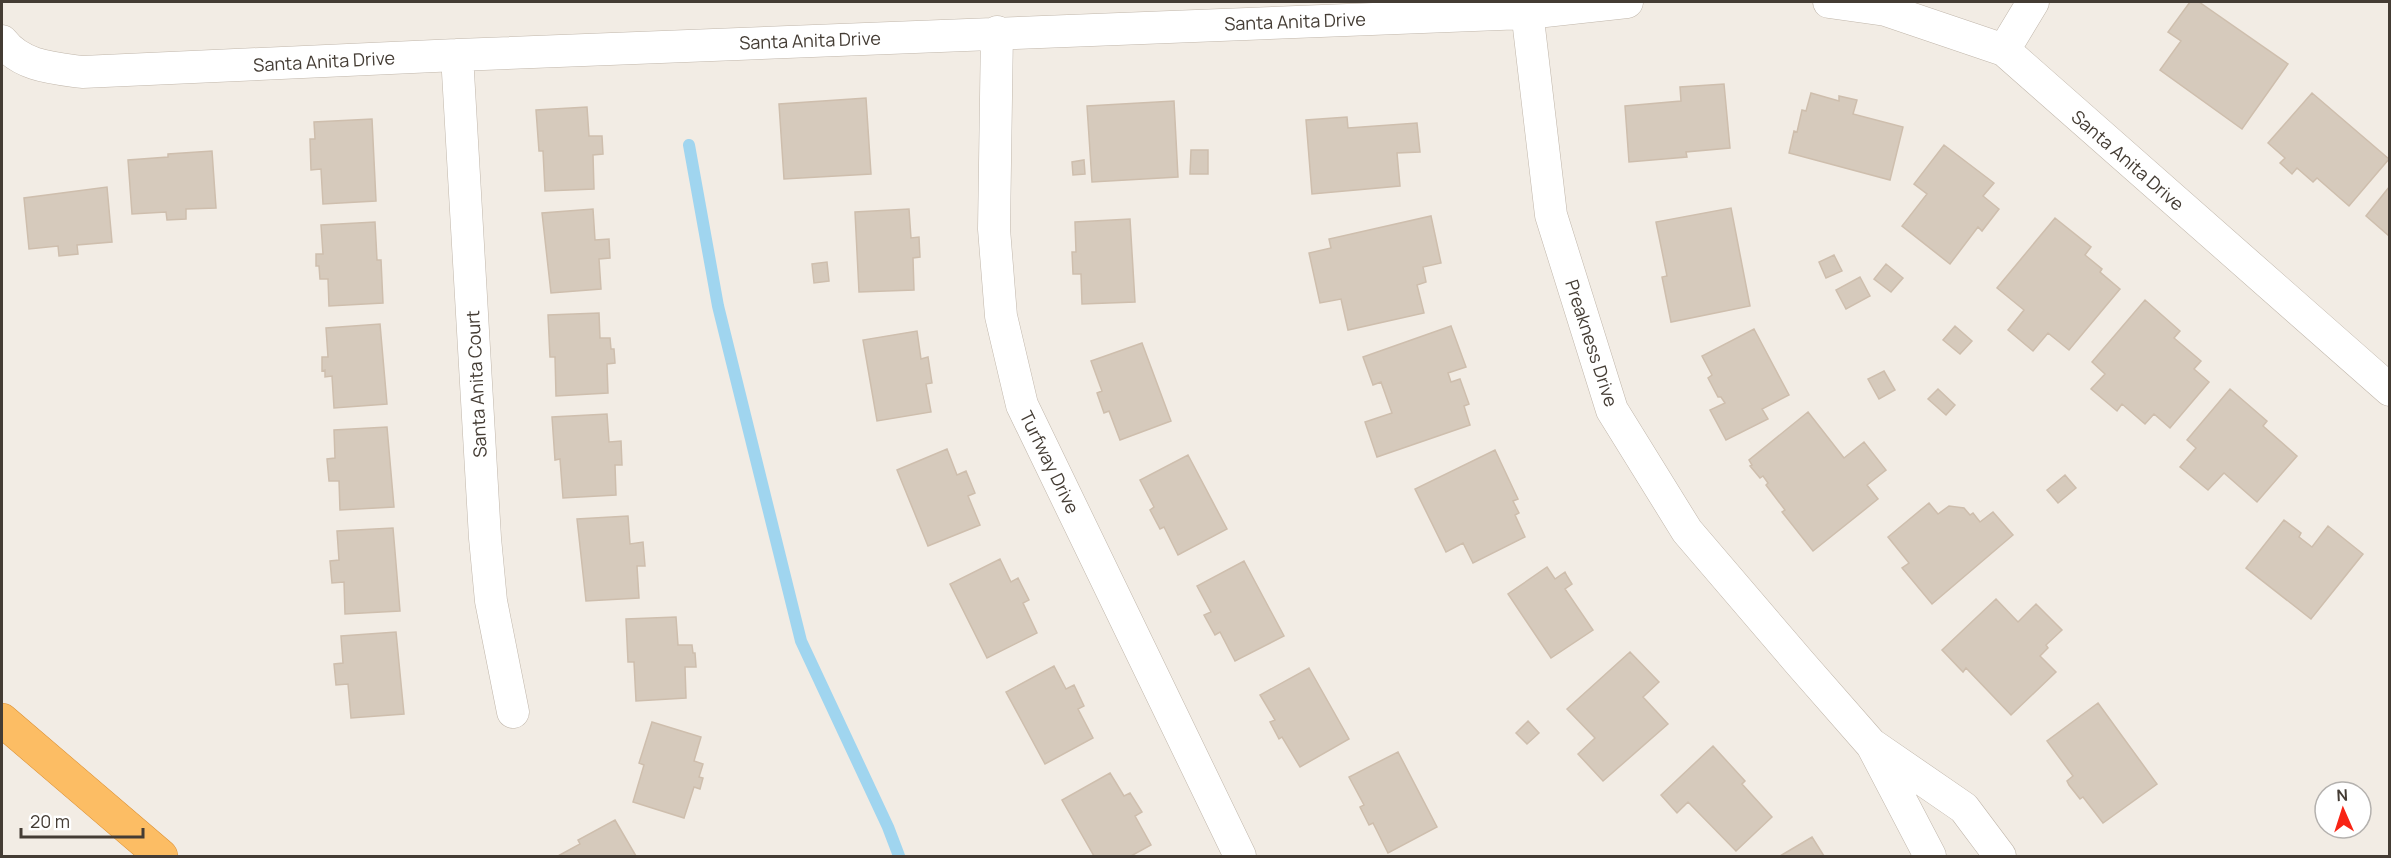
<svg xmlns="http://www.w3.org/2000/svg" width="2391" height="858" viewBox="0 0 2391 858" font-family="Manrope,sans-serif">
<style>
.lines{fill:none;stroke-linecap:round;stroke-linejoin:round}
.stream{stroke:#a0d5ef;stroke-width:12}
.building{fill:#d6cabc;stroke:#cebead;stroke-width:1.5}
.street-casing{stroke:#c0b6aa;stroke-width:33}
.highway-casing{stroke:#db9034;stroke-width:34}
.street{stroke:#fff;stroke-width:32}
.highway{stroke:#fcbd64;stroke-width:33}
.labels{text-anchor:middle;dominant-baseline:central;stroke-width:4.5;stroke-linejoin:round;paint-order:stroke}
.street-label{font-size:18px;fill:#443c34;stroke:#fff}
</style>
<rect width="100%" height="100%" fill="#f2ece4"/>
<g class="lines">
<path class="stream" d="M 689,145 L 718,306 L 801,641 L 888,827 L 899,856"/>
</g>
<path class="building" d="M 2190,2 L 2199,2 L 2288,64 L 2242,129 L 2160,70 L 2181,41 L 2168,32 Z
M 1724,84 L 1730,148 L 1686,152 L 1687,157 L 1629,162 L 1625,106 L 1681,101 L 1680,87 Z
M 1811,93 L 1839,101 L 1839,96 L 1857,100 L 1853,114 L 1903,127 L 1890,180 L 1789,153 L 1794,131 L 1797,132 L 1802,110 L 1806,111 Z
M 2312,93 L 2389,159 L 2349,206 L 2317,178 L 2313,182 L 2297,168 L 2292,174 L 2280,163 L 2285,158 L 2268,143 Z
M 866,98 L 871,174 L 784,179 L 779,104 Z
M 1174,101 L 1178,177 L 1092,182 L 1087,106 Z
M 587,107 L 589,136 L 602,136 L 603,154 L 593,155 L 594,189 L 545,191 L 543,151 L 539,151 L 536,110 Z
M 1347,117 L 1348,128 L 1417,123 L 1420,152 L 1397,153 L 1400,186 L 1312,194 L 1306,120 Z
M 372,119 L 376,201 L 323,204 L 321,169 L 311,170 L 310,139 L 315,139 L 314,122 Z
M 1944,145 L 1994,183 L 1983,196 L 1999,209 L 1982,231 L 1978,227 L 1950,264 L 1902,226 L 1927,194 L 1914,184 Z
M 1191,150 L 1208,150 L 1208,174 L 1190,174 Z
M 212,151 L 216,208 L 186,209 L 186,219 L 167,220 L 166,212 L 132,214 L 128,160 L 168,157 L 168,154 Z
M 1084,160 L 1085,174 L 1073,175 L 1072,162 Z
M 2390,186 L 2390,234 L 2388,235 L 2366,216 Z
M 107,187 L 112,242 L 77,245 L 78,254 L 59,256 L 58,246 L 29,249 L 24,198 Z
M 1731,208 L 1750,306 L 1671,322 L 1662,277 L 1667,276 L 1656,222 Z
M 593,209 L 595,240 L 609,239 L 610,258 L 599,259 L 601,289 L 551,293 L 542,213 Z
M 909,209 L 911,238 L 919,237 L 920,257 L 913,258 L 914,290 L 859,292 L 855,212 Z
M 1431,216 L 1441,263 L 1423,267 L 1426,282 L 1417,285 L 1424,313 L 1348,330 L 1341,299 L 1320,303 L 1309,253 L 1331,248 L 1329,239 Z
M 2055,218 L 2091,247 L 2085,255 L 2102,269 L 2100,272 L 2120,289 L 2069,350 L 2048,333 L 2033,351 L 2008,330 L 2024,310 L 1997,288 Z
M 1130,219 L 1135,302 L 1082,304 L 1081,274 L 1073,274 L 1072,252 L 1076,252 L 1075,222 Z
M 375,222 L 377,260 L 381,260 L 383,303 L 329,306 L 328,279 L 320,279 L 319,266 L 316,266 L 316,254 L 323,254 L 321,225 Z
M 1834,255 L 1842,271 L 1826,278 L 1819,262 Z
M 827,262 L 829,281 L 814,283 L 812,264 Z
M 1886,264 L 1903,278 L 1891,292 L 1874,279 Z
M 1860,277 L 1870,296 L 1846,309 L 1836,290 Z
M 2145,300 L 2180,331 L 2174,338 L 2201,361 L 2194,369 L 2209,382 L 2170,428 L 2154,414 L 2145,424 L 2122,404 L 2117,411 L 2091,389 L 2105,374 L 2092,362 Z
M 599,313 L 600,338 L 610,338 L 611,349 L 614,349 L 615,363 L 607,364 L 608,393 L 556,396 L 555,357 L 550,357 L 548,315 Z
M 380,324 L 387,404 L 334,408 L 332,376 L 325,377 L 325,370 L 322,371 L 322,357 L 328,357 L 326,328 Z
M 1451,326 L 1466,367 L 1448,373 L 1451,382 L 1460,379 L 1469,404 L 1464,406 L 1470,425 L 1377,457 L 1365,422 L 1392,413 L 1381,382 L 1373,385 L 1363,357 Z
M 1955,326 L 1972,341 L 1960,354 L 1943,340 Z
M 1754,329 L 1789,395 L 1762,409 L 1768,419 L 1726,440 L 1710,410 L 1725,403 L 1721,397 L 1718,397 L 1708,378 L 1712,375 L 1702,356 Z
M 917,331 L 921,359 L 928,357 L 932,383 L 926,384 L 931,412 L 877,421 L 863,340 Z
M 1142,343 L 1171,421 L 1120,440 L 1109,411 L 1104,413 L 1097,393 L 1102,391 L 1091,361 Z
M 1884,371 L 1895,390 L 1879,399 L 1868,379 Z
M 1938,389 L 1955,405 L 1946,415 L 1928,399 Z
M 2230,389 L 2267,421 L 2263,426 L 2297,456 L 2257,502 L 2224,473 L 2208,490 L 2180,467 L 2196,448 L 2187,440 Z
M 1808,412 L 1844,458 L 1864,442 L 1886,470 L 1867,485 L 1878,499 L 1813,551 L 1782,512 L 1785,510 L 1766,485 L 1768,483 L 1763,476 L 1760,478 L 1750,466 L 1752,465 L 1749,460 Z
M 607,414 L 609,442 L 621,441 L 622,465 L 615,465 L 616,495 L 563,498 L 560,459 L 555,460 L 552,417 Z
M 387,427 L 394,507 L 340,510 L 339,481 L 329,481 L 327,459 L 335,458 L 334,430 Z
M 947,449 L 957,475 L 966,471 L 975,493 L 968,496 L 980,525 L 928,546 L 897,470 Z
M 1495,450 L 1518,499 L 1513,501 L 1519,513 L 1515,515 L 1525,537 L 1473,563 L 1463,543 L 1446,552 L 1415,489 Z
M 1188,455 L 1227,529 L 1178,555 L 1164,527 L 1160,529 L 1150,510 L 1154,507 L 1140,480 Z
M 2065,475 L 2076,488 L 2058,503 L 2047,490 Z
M 1929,503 L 1938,514 L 1949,506 L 1964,508 L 1970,515 L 1973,513 L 1980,522 L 1993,512 L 2013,535 L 1932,604 L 1902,568 L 1909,563 L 1888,537 Z
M 628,516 L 630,544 L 643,542 L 645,566 L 637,566 L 639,598 L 586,601 L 577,519 Z
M 2284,520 L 2301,533 L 2299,537 L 2312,547 L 2328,526 L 2363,554 L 2311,619 L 2246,568 Z
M 393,528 L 400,611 L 345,614 L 344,582 L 332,583 L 330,561 L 339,560 L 337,531 Z
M 1000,559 L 1011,582 L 1018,578 L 1029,600 L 1023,603 L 1037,633 L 987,658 L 950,584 Z
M 1244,561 L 1284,636 L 1235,661 L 1220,632 L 1215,635 L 1204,615 L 1211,612 L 1197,586 Z
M 1547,567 L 1555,579 L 1565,572 L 1567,576 L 1572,584 L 1565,589 L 1593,630 L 1551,658 L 1508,594 Z
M 1996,599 L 2018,622 L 2036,604 L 2062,630 L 2046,645 L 2048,648 L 2040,656 L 2056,672 L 2011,715 L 1966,668 L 1963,672 L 1942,650 Z
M 676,617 L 678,645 L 692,645 L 693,653 L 695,653 L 696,667 L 685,667 L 686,698 L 636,701 L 634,662 L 628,662 L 626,619 Z
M 396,632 L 404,714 L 351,718 L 348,684 L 336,685 L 334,664 L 343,663 L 341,636 Z
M 1630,652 L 1659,682 L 1643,697 L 1668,724 L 1603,781 L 1578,754 L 1595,738 L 1567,709 Z
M 1054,666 L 1066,689 L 1074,685 L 1084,706 L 1078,709 L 1093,738 L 1045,764 L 1006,692 Z
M 1309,668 L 1349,739 L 1300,767 L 1282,737 L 1279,739 L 1270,722 L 1275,720 L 1260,695 Z
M 2098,703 L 2157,784 L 2103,823 L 2083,797 L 2080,799 L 2069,785 L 2067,781 L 2073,776 L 2047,741 Z
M 1528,721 L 1539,733 L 1527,744 L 1516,733 Z
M 652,722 L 701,737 L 694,761 L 703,764 L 699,777 L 703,778 L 700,789 L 694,787 L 684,818 L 633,802 L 644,765 L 639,763 Z
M 1713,746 L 1745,781 L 1742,784 L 1772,817 L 1736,851 L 1688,802 L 1677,813 L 1661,795 Z
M 1398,752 L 1437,827 L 1388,853 L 1373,823 L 1369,825 L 1360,807 L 1364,805 L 1349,777 Z
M 1110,773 L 1124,796 L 1130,793 L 1142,812 L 1135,816 L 1151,845 L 1131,856 L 1094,856 L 1062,800 Z
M 615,820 L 636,856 L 558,856 L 580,844 L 578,840 Z
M 1812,837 L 1824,856 L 1780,856 Z"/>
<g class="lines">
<g class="street-casing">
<path id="street" d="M 1526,2 L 1551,215 L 1612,410 L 1687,531 L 1800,663 L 1871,744 L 1964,808 L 2000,856
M 1829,2 L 1886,10 L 2004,50 L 2390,390
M 997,32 L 994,229 L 1001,316 L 1022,405 L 1240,856
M 2,41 C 21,66 52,68 82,72 L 457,55 L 1527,13 L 1627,2
M 2004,50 L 2033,2
M 457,55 L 485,538 L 491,601 L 513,712
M 1873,747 L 1930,856"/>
</g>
<g class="highway-casing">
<path id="highway" d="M 2,720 L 161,856"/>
</g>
<use href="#street" class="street"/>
<use href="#highway" class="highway"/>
</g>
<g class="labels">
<g class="street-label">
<text transform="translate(1295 21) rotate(-2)">Santa Anita Drive</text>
<text transform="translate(810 40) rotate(-2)">Santa Anita Drive</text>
<text transform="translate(324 61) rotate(-3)">Santa Anita Drive</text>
<text transform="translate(2128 160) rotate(41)">Santa Anita Drive</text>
<text transform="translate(1592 343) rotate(72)">Preakness Drive</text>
<text transform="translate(476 384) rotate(-93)">Santa Anita Court</text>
<text transform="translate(1050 462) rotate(64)">Turfway Drive</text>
</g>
</g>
<rect width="2391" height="858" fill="none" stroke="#443c34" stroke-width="6"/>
<g transform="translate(2343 810) rotate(357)"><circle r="28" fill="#ffffff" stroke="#b4b1ae" stroke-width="1.5"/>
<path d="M0-4.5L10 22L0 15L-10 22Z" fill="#f82415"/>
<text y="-9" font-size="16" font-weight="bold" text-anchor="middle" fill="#443c34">N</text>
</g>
<path d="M21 828v9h122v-9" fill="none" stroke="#443c34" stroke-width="3"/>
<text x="30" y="828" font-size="18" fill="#443c34" stroke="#ffffff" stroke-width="4.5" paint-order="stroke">20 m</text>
</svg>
